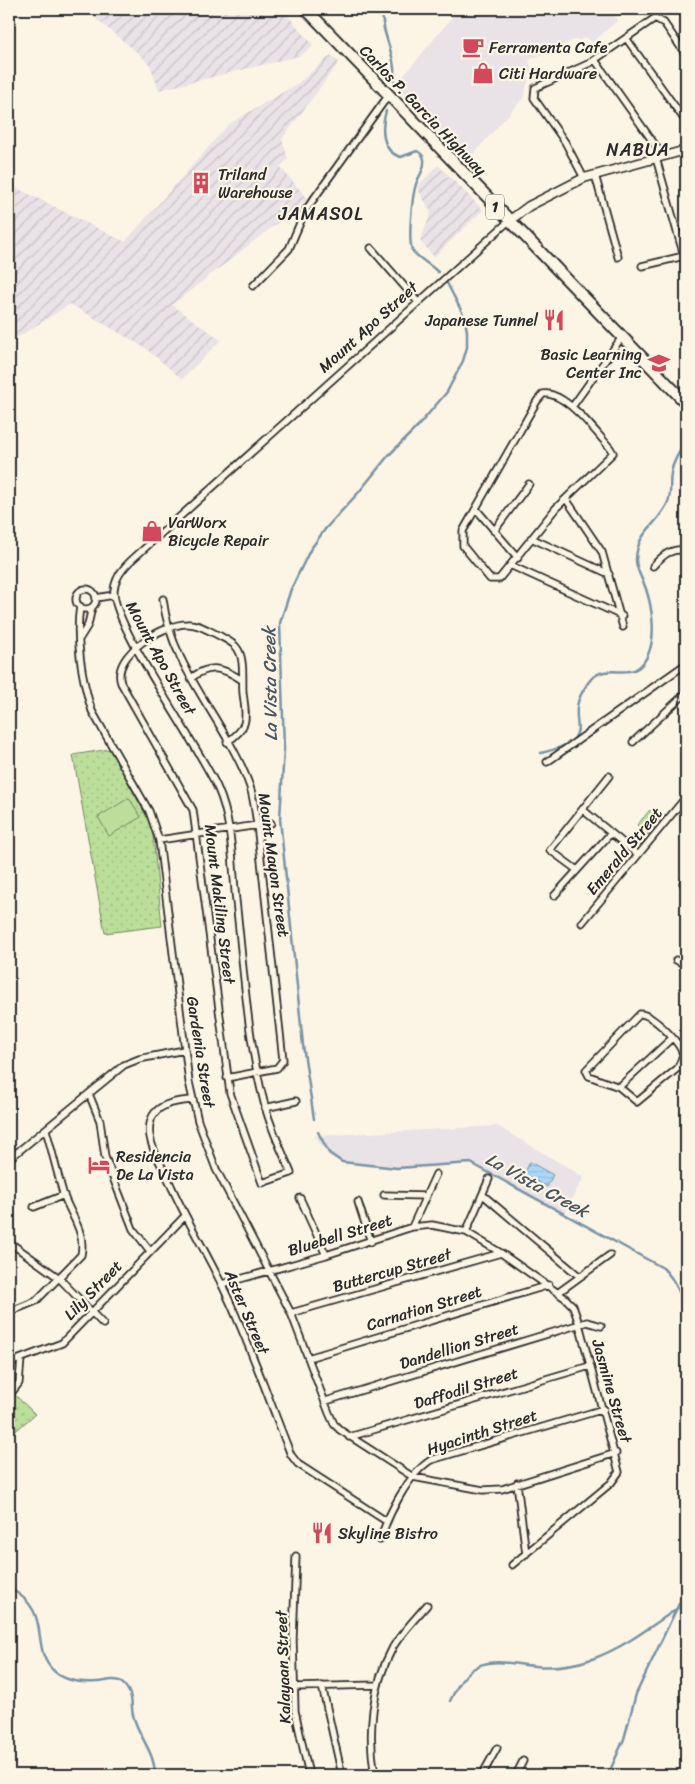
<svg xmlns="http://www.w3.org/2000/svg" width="695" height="1784" viewBox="0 0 695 1784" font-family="Sriracha,sans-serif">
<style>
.built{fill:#e9e2e6}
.industrial{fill:url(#industrial-furrows)}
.grass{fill:url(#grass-dots);stroke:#738562}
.pitch{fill:#bbdf9a;stroke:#738562}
.water{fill:url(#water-rules);stroke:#7893a5}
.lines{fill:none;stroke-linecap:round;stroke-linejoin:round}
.stream{stroke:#7893a5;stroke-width:2.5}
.minor-casing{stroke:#2b2b2b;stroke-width:9}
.tertiary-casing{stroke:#2b2b2b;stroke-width:11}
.trunk-casing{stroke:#2b2b2b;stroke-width:14}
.minor{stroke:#fcf5e5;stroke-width:5.5}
.tertiary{stroke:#fcf5e5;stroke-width:8}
.trunk{stroke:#fcf5e5;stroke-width:10}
.labels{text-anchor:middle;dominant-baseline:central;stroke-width:4.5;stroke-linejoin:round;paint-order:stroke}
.shield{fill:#fcf5e5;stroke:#6a6863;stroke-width:1}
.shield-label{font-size:15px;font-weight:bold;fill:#2b2b2b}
.poi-label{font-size:16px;fill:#2b2b2b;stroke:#fcf5e5;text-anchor:start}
.street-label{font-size:16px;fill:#2b2b2b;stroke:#fcf5e5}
.neighbourhood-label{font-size:18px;letter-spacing:1px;fill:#2b2b2b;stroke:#fcf5e5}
.water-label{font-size:18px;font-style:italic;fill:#4b565e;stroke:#fcf5e5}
</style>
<defs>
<pattern id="industrial-furrows" width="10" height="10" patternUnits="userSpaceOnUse" patternTransform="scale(1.25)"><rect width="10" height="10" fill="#e9e2e6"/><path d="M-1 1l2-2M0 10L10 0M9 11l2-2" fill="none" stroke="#c8c2c5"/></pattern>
<pattern id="grass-dots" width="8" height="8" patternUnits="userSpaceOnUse" patternTransform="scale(1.25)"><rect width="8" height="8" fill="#bbdf9a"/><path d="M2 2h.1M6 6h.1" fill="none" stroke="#a1c085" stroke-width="1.8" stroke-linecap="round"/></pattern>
<pattern id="water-rules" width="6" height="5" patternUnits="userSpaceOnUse" patternTransform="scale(1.25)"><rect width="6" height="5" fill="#abd8f7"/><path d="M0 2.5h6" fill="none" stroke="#93bad4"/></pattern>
</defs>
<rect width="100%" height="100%" fill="#fcf5e5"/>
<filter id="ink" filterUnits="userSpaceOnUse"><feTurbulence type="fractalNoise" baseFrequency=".02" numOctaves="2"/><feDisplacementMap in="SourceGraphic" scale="10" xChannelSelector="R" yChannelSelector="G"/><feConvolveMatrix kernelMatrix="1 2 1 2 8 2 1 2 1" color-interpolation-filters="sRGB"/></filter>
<g filter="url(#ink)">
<path class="built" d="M 459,9 L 609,9 L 618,20 L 593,42 L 585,37 L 579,41 L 577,39 L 529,60 L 531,69 L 524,97 L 468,160 L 396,85 Z
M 497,1126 L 584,1177 L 563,1215 L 471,1163 L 397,1168 L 342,1162 L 329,1156 L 315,1136 Z"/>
<path class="industrial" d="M 84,9 L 282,9 L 314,46 L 299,56 L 159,90 L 150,65 L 138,53 Z
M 331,55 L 339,62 L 282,139 L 288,159 L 280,167 L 308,199 L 172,305 L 221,340 L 182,379 L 145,348 L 70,304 L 9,343 L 9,184 L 125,242 L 229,124 L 297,84 Z
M 438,165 L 483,210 L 434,257 L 420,241 L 431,213 L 417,187 Z"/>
<path class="grass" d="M 110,749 L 149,821 L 153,835 L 162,926 L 105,933 L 73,755 Z
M 14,1394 L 35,1414 L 9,1437 L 9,1399 Z"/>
<path class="pitch" d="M 129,798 L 141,817 L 109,836 L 98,817 Z
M 650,810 L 661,819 L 648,835 L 637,825 Z"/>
<path class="water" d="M 530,1162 L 553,1175 L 547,1187 L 524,1174 Z"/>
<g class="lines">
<path class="stream" d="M 382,9 C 381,36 397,54 394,82
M 386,111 C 381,127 381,152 401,157 L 417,151 C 421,153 425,157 424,163 C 424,171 418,177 416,184 C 412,197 408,238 412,250 C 415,256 432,266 438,272
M 541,753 C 603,738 563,723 583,691 C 587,684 591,677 598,674 C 616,665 637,684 649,652 C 656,634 652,607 646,589 C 643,580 636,570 636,560 C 637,530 657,527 668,502 C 672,492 669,483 671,473 C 673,461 680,451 686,442
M 314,1119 L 303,1045 L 280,819 L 284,749 L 280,623 L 291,589 L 310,550 L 326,528 L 359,492 L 388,456 L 418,426 L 447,392 L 463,361 L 467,347 L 467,331 L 464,316 L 446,281
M 318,1132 L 329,1153 L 342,1162 L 397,1168 L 471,1163 L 663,1268 C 676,1281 684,1300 686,1319
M 9,1588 C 55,1612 28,1647 54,1671 C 65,1681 83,1683 97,1682 C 105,1682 111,1678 119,1681 C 123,1683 127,1688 129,1692 C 133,1699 131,1708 133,1715 C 138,1736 155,1752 155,1775
M 450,1701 C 457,1687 463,1674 478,1666 C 495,1658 518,1665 535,1666 C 555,1668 574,1665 592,1659 C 623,1648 652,1626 678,1608
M 608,1775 L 624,1739 L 636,1694 L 686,1589"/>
<g class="minor-casing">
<path id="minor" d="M 626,38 L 686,122
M 595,60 L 663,156
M 656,158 L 686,263
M 595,175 L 618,257
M 584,178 L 565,142 L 534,98 L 535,88 L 590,63 L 655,18 L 664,23 L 686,55
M 371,248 L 417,301
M 642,266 L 684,256
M 253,286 L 289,249 L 305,211 L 388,96
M 543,394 C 565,391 597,433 610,448 L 613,453 L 556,508 L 499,579 L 490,579 L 463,546 L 463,531 L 537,401 Z
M 572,407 L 622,337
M 566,499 L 602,552 L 623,627
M 476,509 L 518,558
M 494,531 L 529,484
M 531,538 L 609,574
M 512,566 L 622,616
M 653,566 C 663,555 671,548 686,550
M76 599a10 10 0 1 1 20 0a10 10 0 1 1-20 0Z
M 96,598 L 114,595
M 163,599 C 171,670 227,721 250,787 C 254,799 255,812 257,824 L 283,1060 L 277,1068 L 227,1078
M 80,606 C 75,638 82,681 92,711 L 149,811 L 159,840 L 189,1082 L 198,1121 L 216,1169 L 291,1313 L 329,1413 L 334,1424 L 340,1430 L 413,1477 L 483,1490 L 502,1489 L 616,1453
M 80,638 L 88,625 L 92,607
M 191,678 C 210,664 222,667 242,680
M 227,742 C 250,727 246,717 243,693 C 242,680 245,658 237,648 C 233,642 225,639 218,635 C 209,631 198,623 187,624 C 163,624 111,655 121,683 L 193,810 L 230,1093 L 262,1183 L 291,1173 C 282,1151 271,1129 265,1106 C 247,1040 244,969 236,901 C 232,864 233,823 218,789 C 200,747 111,624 114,590 C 116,571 132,560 145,548 L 509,221
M 633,742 L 686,693
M 547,762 L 686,664
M 583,810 L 638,855
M 159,840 L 271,823
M 577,870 L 550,850 L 609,776
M 686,879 L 683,883 L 686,886
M 554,896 L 611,833
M 582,923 L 686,797
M 676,960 L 686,965
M 640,1014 C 652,1014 681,1043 683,1055 L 678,1068 L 637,1102 L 619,1087 L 589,1076 L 586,1070 Z
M 680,1045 L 686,1038
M 619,1087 L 672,1038
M 89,1094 L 100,1121 L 105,1157 L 133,1229 L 150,1251
M 192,1100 C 176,1101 153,1104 150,1124 C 146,1142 162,1165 169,1181 C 184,1216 204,1248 221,1283 C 248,1338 268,1398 291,1455 L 298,1464 L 386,1521
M 265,1108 L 296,1101
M 9,1159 L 124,1065 L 139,1059 L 184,1050
M 384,1195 L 426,1196
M 483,1195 L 579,1276
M 300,1198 L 326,1255
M 358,1202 L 371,1242
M 34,1207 L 64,1195
M 412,1227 L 436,1174
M 466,1232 L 489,1179
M 9,1242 L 59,1278 L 103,1324
M 222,1284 L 326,1255 L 412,1227 L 432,1225 L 466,1232 L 501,1253 L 565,1298 L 573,1306 L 579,1324 L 619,1472 L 611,1483 L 512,1565
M 559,1292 L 610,1255
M 9,1312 L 36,1301 L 81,1255 C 86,1231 70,1215 63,1193 C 57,1172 52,1151 46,1130
M 291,1313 L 501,1253
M 308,1358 L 549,1285
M 9,1363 L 62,1343 L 185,1216
M 9,1396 L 19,1383 L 21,1359
M 326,1401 L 587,1322 L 601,1326
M 349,1437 L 590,1366
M 517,1483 L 526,1554
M 380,1540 C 388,1515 408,1474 431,1460 L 604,1409
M 296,1556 L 293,1639 L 295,1711 L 309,1775
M 322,1686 L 342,1775
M 294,1687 L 377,1685
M 375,1775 C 367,1732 372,1686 393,1647 C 402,1632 416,1618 427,1605
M 482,1775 L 497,1748
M 516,1775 L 523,1761"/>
</g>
<g class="tertiary-casing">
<path id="tertiary" d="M 509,221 L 529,206 L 584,178 L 686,150"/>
</g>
<g class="trunk-casing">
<path id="trunk" d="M 306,9 L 686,403"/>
</g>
<use href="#minor" class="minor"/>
<use href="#tertiary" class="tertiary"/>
<use href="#trunk" class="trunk"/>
</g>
</g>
<defs>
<g id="cafe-bare" transform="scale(1.725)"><path d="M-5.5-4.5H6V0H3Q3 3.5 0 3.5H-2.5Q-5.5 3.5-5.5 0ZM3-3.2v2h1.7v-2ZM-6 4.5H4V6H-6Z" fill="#d1495b" stroke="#fcf5e5" stroke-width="2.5" paint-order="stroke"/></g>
<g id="shop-bare" transform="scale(1.725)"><path d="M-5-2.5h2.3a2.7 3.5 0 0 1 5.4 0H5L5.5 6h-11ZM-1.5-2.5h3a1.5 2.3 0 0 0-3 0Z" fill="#d1495b" stroke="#fcf5e5" stroke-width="2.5" paint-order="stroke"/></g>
<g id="building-bare" transform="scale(1.725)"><path d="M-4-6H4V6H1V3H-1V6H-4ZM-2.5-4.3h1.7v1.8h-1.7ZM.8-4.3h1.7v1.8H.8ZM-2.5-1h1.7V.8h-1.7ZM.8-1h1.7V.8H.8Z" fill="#d1495b" stroke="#fcf5e5" stroke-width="2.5" paint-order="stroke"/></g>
<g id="restaurant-bare" transform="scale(1.725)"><path d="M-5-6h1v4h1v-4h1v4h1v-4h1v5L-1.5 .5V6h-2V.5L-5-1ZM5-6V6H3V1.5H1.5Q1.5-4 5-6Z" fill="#d1495b" stroke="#fcf5e5" stroke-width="2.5" paint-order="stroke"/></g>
<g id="school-bare" transform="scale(1.725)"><path d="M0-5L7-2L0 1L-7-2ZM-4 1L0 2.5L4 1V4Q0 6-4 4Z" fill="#d1495b" stroke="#fcf5e5" stroke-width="2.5" paint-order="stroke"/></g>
<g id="hotel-bare" transform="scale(1.725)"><path d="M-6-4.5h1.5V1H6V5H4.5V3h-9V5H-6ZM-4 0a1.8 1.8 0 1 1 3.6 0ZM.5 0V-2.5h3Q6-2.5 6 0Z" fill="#d1495b" stroke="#fcf5e5" stroke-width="2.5" paint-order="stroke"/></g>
</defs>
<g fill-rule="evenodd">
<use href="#cafe-bare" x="473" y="47"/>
<use href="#shop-bare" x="483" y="73"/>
<use href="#building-bare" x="201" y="183"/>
<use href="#restaurant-bare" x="554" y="320"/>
<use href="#school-bare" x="659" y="363"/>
<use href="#shop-bare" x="152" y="531"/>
<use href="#hotel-bare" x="99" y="1165"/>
<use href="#restaurant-bare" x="322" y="1533"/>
</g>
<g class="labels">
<rect class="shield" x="486" y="194.5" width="18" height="25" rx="4"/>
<g class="shield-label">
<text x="495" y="207">1</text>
</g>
<g class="poi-label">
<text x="489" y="47">Ferramenta Cafe</text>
<text x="499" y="73">Citi Hardware</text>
<text x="218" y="174">Triland<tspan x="218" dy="18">Warehouse</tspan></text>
<text x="538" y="320" text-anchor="end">Japanese Tunnel</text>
<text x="642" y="354" text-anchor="end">Basic Learning<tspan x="642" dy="18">Center Inc</tspan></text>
<text x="168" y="522">VarWorx<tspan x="168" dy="18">Bicycle Repair</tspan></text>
<text x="116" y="1156">Residencia<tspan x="116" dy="18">De La Vista</tspan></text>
<text x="338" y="1533">Skyline Bistro</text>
</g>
<g class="street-label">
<text transform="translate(423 110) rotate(46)">Carlos P. Garcia Highway</text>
<text transform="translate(368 327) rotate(-42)">Mount Apo Street</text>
<text transform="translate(161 658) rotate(61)">Mount Apo Street</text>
<text transform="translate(624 851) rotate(-50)">Emerald Street</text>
<text transform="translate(274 865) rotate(82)">Mount Mayon Street</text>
<text transform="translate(220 904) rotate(83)">Mount Makiling Street</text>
<text transform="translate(201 1052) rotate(81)">Gardenia Street</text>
<text transform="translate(340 1235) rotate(-17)">Bluebell Street</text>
<text transform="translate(392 1270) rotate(-16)">Buttercup Street</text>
<text transform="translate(93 1290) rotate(-46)">Lily Street</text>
<text transform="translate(424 1308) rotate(-17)">Carnation Street</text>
<text transform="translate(247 1312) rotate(67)">Aster Street</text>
<text transform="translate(459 1346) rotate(-17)">Dandellion Street</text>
<text transform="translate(466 1388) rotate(-17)">Daffodil Street</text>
<text transform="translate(612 1391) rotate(74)">Jasmine Street</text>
<text transform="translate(482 1432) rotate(-18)">Hyacinth Street</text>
<text transform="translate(283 1667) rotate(-92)">Kalayaan Street</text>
</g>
<g class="neighbourhood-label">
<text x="638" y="150">NABUA</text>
<text x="321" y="214">JAMASOL</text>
</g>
<g class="water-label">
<text transform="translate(270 684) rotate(-91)">La Vista Creek</text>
<text transform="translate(537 1185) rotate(29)">La Vista Creek</text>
</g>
</g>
<rect width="695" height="1784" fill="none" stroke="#fcf5e5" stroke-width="30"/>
<rect x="15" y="15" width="665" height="1754" fill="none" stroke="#2b2b2b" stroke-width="2" filter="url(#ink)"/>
</svg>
